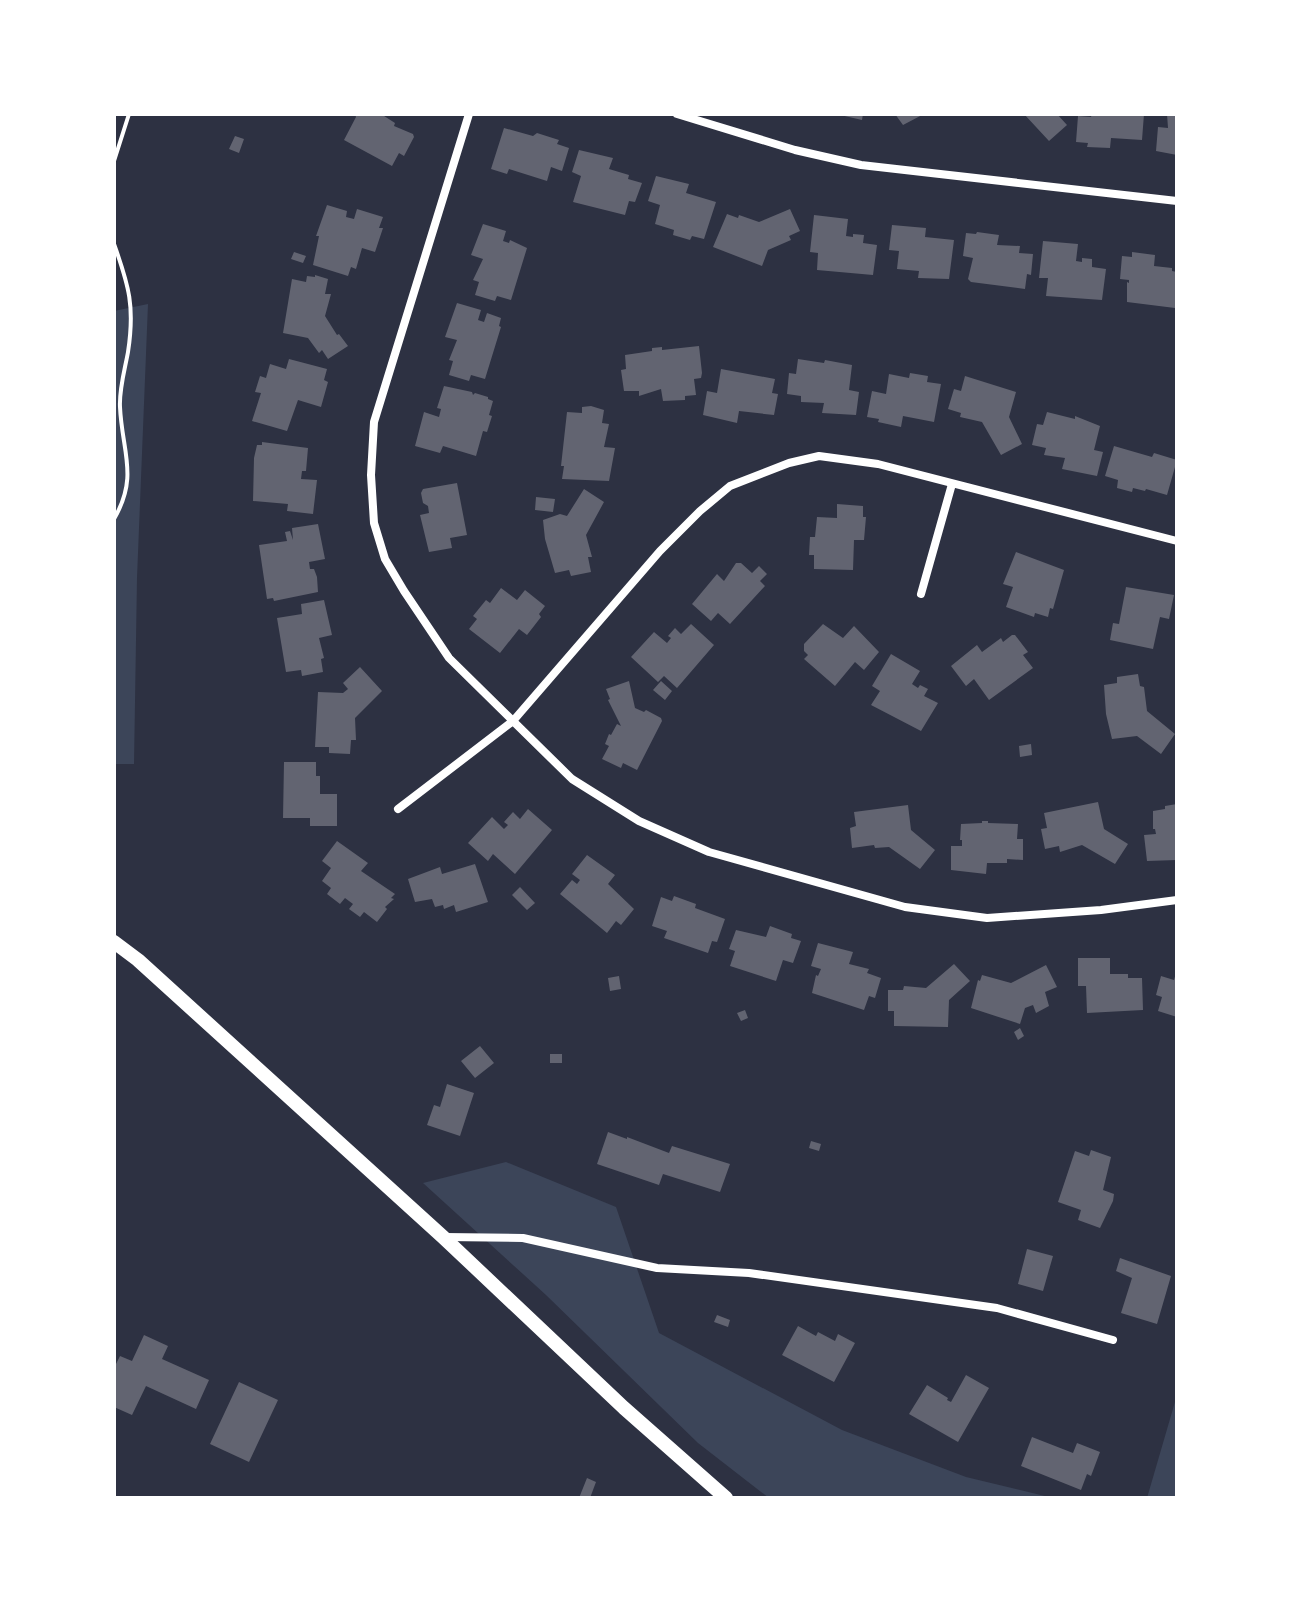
<svg xmlns="http://www.w3.org/2000/svg" width="1291" height="1612" viewBox="0 0 1291 1612" font-family="'Open Sans',sans-serif">
<style>
.green{fill:#3c4559}
.building{fill:#626471}
.lines{fill:none;stroke-linecap:round;stroke-linejoin:round}
.path{stroke:#fff;stroke-width:4}
.minor{stroke:#fff;stroke-width:8}
.tertiary{stroke:#fff;stroke-width:14}
</style>
<rect width="100%" height="100%" fill="#2d3142"/>
<path class="green" d="M 148,304 L 137,578 L 134,764 L 114,764 L 114,311 Z
M 506,1162 L 616,1207 L 659,1333 L 842,1430 L 966,1477 L 1053,1498 L 769,1498 L 698,1443 L 546,1295 L 423,1183 Z
M 1177,1395 L 1177,1498 L 1147,1498 Z"/>
<path class="building" d="M 355,114 L 381,114 L 395,123 L 394,126 L 413,134 L 414,137 L 404,156 L 399,153 L 392,166 L 344,140 L 356,117 Z
M 836,114 L 863,114 L 862,120 Z
M 895,114 L 924,114 L 903,125 Z
M 1024,114 L 1057,114 L 1067,125 L 1049,141 Z
M 1092,114 L 1144,114 L 1142,140 L 1111,138 L 1110,148 L 1087,147 L 1088,143 L 1076,142 L 1078,116 L 1091,117 Z
M 1167,114 L 1177,114 L 1177,155 L 1156,151 L 1158,127 L 1168,128 Z
M 504,128 L 533,136 L 537,133 L 559,140 L 557,144 L 569,148 L 562,171 L 551,167 L 547,181 L 509,169 L 507,174 L 491,169 Z
M 235,136 L 244,139 L 239,153 L 229,149 Z
M 579,150 L 613,158 L 609,169 L 629,175 L 628,179 L 642,183 L 635,202 L 629,201 L 625,215 L 573,202 L 581,176 L 572,172 Z
M 656,176 L 689,184 L 686,193 L 716,202 L 704,239 L 692,236 L 690,240 L 673,235 L 674,230 L 655,224 L 660,205 L 648,201 Z
M 327,205 L 347,211 L 346,217 L 354,219 L 357,209 L 383,217 L 379,228 L 383,228 L 375,252 L 362,248 L 356,269 L 351,267 L 348,276 L 313,265 L 319,236 L 316,236 Z
M 790,209 L 800,231 L 789,236 L 791,240 L 768,250 L 762,266 L 713,247 L 727,214 L 738,218 L 739,215 L 759,222 Z
M 814,215 L 848,219 L 846,236 L 853,237 L 853,234 L 864,235 L 863,243 L 877,245 L 873,275 L 817,270 L 818,253 L 810,252 Z
M 483,224 L 506,231 L 503,241 L 509,243 L 510,240 L 527,248 L 511,300 L 497,296 L 495,301 L 475,295 L 479,282 L 473,280 L 483,259 L 471,255 Z
M 892,225 L 926,228 L 925,237 L 954,240 L 949,279 L 918,278 L 919,271 L 897,269 L 899,251 L 889,250 Z
M 977,232 L 999,235 L 997,245 L 1020,246 L 1019,253 L 1033,254 L 1031,275 L 1027,274 L 1025,289 L 971,282 L 968,279 L 973,258 L 963,256 L 966,233 L 976,234 Z
M 1043,241 L 1078,244 L 1076,261 L 1082,262 L 1082,258 L 1092,259 L 1092,267 L 1106,269 L 1102,300 L 1046,296 L 1048,278 L 1039,278 Z
M 294,252 L 306,256 L 303,263 L 291,259 Z
M 1132,252 L 1155,255 L 1154,266 L 1172,268 L 1172,271 L 1177,272 L 1175,308 L 1127,302 L 1127,282 L 1129,283 L 1129,280 L 1120,279 L 1122,256 L 1132,257 Z
M 315,275 L 328,279 L 325,294 L 331,294 L 325,316 L 337,335 L 339,334 L 348,346 L 328,359 L 322,350 L 319,353 L 308,338 L 283,333 L 292,279 L 306,282 L 307,276 L 315,277 Z
M 457,303 L 481,310 L 478,320 L 484,322 L 487,313 L 501,318 L 499,326 L 501,327 L 485,379 L 471,375 L 469,381 L 449,375 L 453,361 L 449,360 L 457,340 L 445,337 Z
M 699,346 L 702,373 L 701,378 L 694,379 L 696,395 L 685,396 L 685,400 L 663,401 L 661,389 L 639,396 L 639,391 L 624,391 L 621,370 L 626,369 L 625,355 L 652,351 L 652,348 L 662,347 L 662,350 Z
M 289,359 L 327,369 L 324,380 L 328,382 L 321,407 L 298,400 L 287,431 L 252,421 L 261,393 L 255,392 L 260,376 L 266,378 L 270,364 L 286,369 Z
M 798,359 L 824,363 L 825,360 L 852,365 L 849,390 L 859,392 L 856,415 L 822,413 L 824,403 L 801,402 L 801,396 L 787,394 L 789,373 L 796,374 Z
M 721,369 L 775,379 L 772,393 L 778,394 L 774,415 L 739,411 L 737,423 L 703,415 L 707,391 L 717,393 Z
M 910,373 L 928,376 L 927,382 L 941,384 L 934,422 L 903,416 L 901,427 L 878,422 L 879,419 L 867,417 L 872,391 L 886,394 L 889,374 L 909,378 Z
M 965,376 L 1016,392 L 1009,417 L 1022,444 L 1001,455 L 982,422 L 960,417 L 961,413 L 948,409 L 954,389 L 961,391 Z
M 444,386 L 472,392 L 473,395 L 475,393 L 488,397 L 488,399 L 493,401 L 489,415 L 492,416 L 487,432 L 483,431 L 476,456 L 443,446 L 440,453 L 415,446 L 424,412 L 439,417 L 441,409 L 437,408 Z
M 591,406 L 604,410 L 602,423 L 609,424 L 604,447 L 615,448 L 609,481 L 562,479 L 564,466 L 561,466 L 567,412 L 582,413 L 582,407 Z
M 1047,412 L 1075,419 L 1075,416 L 1100,426 L 1094,450 L 1103,452 L 1097,476 L 1062,469 L 1065,458 L 1044,455 L 1046,448 L 1032,445 L 1037,424 L 1043,425 Z
M 262,442 L 308,448 L 306,471 L 302,471 L 301,479 L 317,480 L 313,514 L 287,511 L 288,504 L 253,501 L 254,458 L 257,445 L 262,445 Z
M 1114,446 L 1152,457 L 1154,453 L 1177,460 L 1167,495 L 1146,489 L 1145,491 L 1133,488 L 1132,492 L 1117,488 L 1118,480 L 1105,476 Z
M 457,483 L 467,535 L 450,538 L 452,548 L 429,552 L 420,515 L 429,513 L 428,506 L 423,503 L 421,493 L 423,489 Z
M 584,489 L 604,502 L 586,535 L 592,557 L 588,557 L 591,572 L 571,576 L 569,570 L 555,573 L 545,539 L 543,520 L 560,514 L 567,516 Z
M 536,497 L 555,499 L 553,512 L 535,510 Z
M 837,504 L 863,506 L 863,517 L 866,517 L 864,540 L 854,540 L 853,570 L 814,569 L 814,555 L 809,555 L 810,537 L 815,537 L 817,517 L 837,518 Z
M 318,524 L 325,559 L 309,562 L 310,569 L 314,569 L 317,577 L 318,592 L 274,601 L 273,598 L 267,599 L 259,545 L 287,541 L 285,532 L 290,531 L 293,540 L 292,528 Z
M 1016,552 L 1064,570 L 1053,609 L 1050,608 L 1048,617 L 1035,613 L 1034,617 L 1006,607 L 1013,587 L 1003,584 Z
M 736,563 L 741,563 L 752,573 L 759,566 L 767,574 L 760,581 L 765,586 L 730,624 L 718,613 L 711,621 L 692,604 L 717,574 L 724,581 Z
M 1126,587 L 1174,595 L 1169,619 L 1160,617 L 1153,649 L 1110,640 L 1113,623 L 1119,624 Z
M 501,588 L 517,600 L 525,590 L 545,606 L 539,614 L 541,617 L 527,635 L 519,629 L 500,653 L 469,629 L 477,619 L 473,616 L 486,600 L 490,603 Z
M 324,600 L 332,635 L 319,638 L 324,658 L 321,659 L 323,672 L 302,676 L 301,670 L 286,672 L 277,618 L 302,614 L 301,604 Z
M 691,624 L 714,645 L 677,688 L 664,676 L 658,682 L 631,657 L 654,632 L 667,643 L 671,638 L 668,636 L 675,628 L 681,634 Z
M 823,624 L 843,638 L 854,626 L 879,652 L 864,670 L 855,662 L 835,686 L 804,659 L 808,655 L 804,651 L 804,644 Z
M 1012,635 L 1015,635 L 1028,652 L 1023,655 L 1033,668 L 989,700 L 974,679 L 966,686 L 951,666 L 977,645 L 982,652 L 1001,638 L 1003,642 Z
M 891,654 L 920,671 L 912,684 L 918,688 L 920,685 L 928,689 L 924,696 L 938,703 L 921,731 L 871,705 L 880,691 L 872,686 Z
M 360,667 L 382,691 L 355,718 L 356,740 L 351,740 L 350,754 L 329,753 L 329,747 L 315,747 L 318,692 L 343,693 L 348,689 L 343,683 Z
M 1138,674 L 1140,686 L 1144,687 L 1147,711 L 1175,734 L 1161,754 L 1137,736 L 1112,739 L 1106,714 L 1104,685 L 1117,683 L 1117,677 Z
M 629,681 L 635,708 L 644,712 L 646,710 L 661,718 L 662,721 L 637,770 L 623,763 L 621,768 L 602,759 L 609,746 L 605,744 L 609,734 L 611,735 L 617,724 L 621,726 L 608,700 L 610,699 L 606,689 Z
M 661,681 L 672,691 L 665,700 L 653,690 Z
M 1031,744 L 1032,755 L 1020,757 L 1019,746 Z
M 284,762 L 316,762 L 316,776 L 320,776 L 320,794 L 337,794 L 337,826 L 310,826 L 310,818 L 283,818 Z
M 1098,802 L 1104,829 L 1128,844 L 1115,864 L 1082,845 L 1060,852 L 1059,846 L 1045,849 L 1041,829 L 1047,828 L 1044,813 Z
M 1177,804 L 1177,860 L 1147,861 L 1144,835 L 1156,834 L 1155,829 L 1153,829 L 1153,811 L 1165,809 L 1165,806 Z
M 908,805 L 911,830 L 935,850 L 920,869 L 889,847 L 875,848 L 874,845 L 852,848 L 850,828 L 856,826 L 854,812 Z
M 528,809 L 552,830 L 515,874 L 493,854 L 488,861 L 468,843 L 492,817 L 504,829 L 508,825 L 504,822 L 513,812 L 520,819 Z
M 982,821 L 988,821 L 988,823 L 1018,824 L 1017,839 L 1023,839 L 1023,860 L 1007,859 L 1007,863 L 987,863 L 986,874 L 951,870 L 951,846 L 962,846 L 962,840 L 960,840 L 961,824 L 982,823 Z
M 337,841 L 368,863 L 361,871 L 395,894 L 391,898 L 394,899 L 385,907 L 387,909 L 377,922 L 364,912 L 360,917 L 349,909 L 353,904 L 345,898 L 340,904 L 327,894 L 331,888 L 322,881 L 331,868 L 322,861 Z
M 587,855 L 615,875 L 608,884 L 634,909 L 621,925 L 616,921 L 607,933 L 560,894 L 572,880 L 577,884 L 580,880 L 572,874 Z
M 475,864 L 488,902 L 456,912 L 454,905 L 444,909 L 443,905 L 435,907 L 432,899 L 415,902 L 408,879 L 440,867 L 442,874 Z
M 520,887 L 535,903 L 527,910 L 512,895 Z
M 674,896 L 696,904 L 695,908 L 725,919 L 717,942 L 712,941 L 708,953 L 664,938 L 667,931 L 652,926 L 661,897 L 672,901 Z
M 770,926 L 792,934 L 791,938 L 801,941 L 793,963 L 783,960 L 776,981 L 730,966 L 735,951 L 729,949 L 736,930 L 766,937 Z
M 818,943 L 853,952 L 849,964 L 869,969 L 867,973 L 881,978 L 875,998 L 869,996 L 864,1010 L 812,993 L 816,975 L 818,976 L 821,969 L 811,966 Z
M 1078,958 L 1110,958 L 1110,974 L 1128,974 L 1128,978 L 1142,978 L 1143,1010 L 1087,1013 L 1086,986 L 1078,986 Z
M 954,964 L 970,981 L 949,1000 L 948,1027 L 894,1026 L 894,1011 L 888,1011 L 888,990 L 903,990 L 904,986 L 926,988 Z
M 1046,965 L 1057,987 L 1045,992 L 1049,1006 L 1036,1013 L 1033,1005 L 1025,1008 L 1020,1024 L 971,1008 L 978,980 L 980,981 L 982,975 L 1011,983 Z
M 1176,973 L 1177,973 L 1177,1017 L 1158,1011 L 1162,997 L 1156,995 L 1161,976 L 1174,980 Z
M 619,976 L 621,989 L 610,991 L 608,978 Z
M 745,1010 L 748,1018 L 741,1021 L 737,1013 Z
M 1020,1028 L 1024,1036 L 1018,1040 L 1014,1032 Z
M 480,1046 L 494,1063 L 475,1078 L 461,1061 Z
M 550,1054 L 562,1054 L 562,1063 L 550,1063 Z
M 447,1084 L 474,1093 L 460,1136 L 427,1125 L 434,1105 L 440,1107 Z
M 608,1132 L 627,1139 L 627,1137 L 669,1153 L 672,1146 L 730,1164 L 720,1192 L 663,1174 L 659,1185 L 597,1164 Z
M 811,1141 L 821,1144 L 819,1151 L 809,1148 Z
M 1091,1150 L 1111,1157 L 1103,1190 L 1114,1194 L 1113,1201 L 1100,1228 L 1078,1220 L 1081,1210 L 1058,1202 L 1075,1151 L 1089,1156 Z
M 1027,1249 L 1053,1256 L 1043,1291 L 1018,1284 Z
M 1120,1258 L 1171,1276 L 1157,1324 L 1121,1313 L 1132,1278 L 1116,1271 Z
M 717,1315 L 730,1320 L 728,1327 L 714,1322 Z
M 798,1326 L 816,1336 L 818,1332 L 835,1341 L 838,1334 L 855,1343 L 834,1382 L 782,1355 Z
M 144,1335 L 168,1346 L 162,1359 L 209,1380 L 196,1409 L 146,1386 L 132,1415 L 114,1407 L 114,1368 L 120,1356 L 132,1361 Z
M 966,1375 L 989,1388 L 958,1442 L 909,1414 L 927,1385 L 948,1398 L 947,1400 L 951,1402 Z
M 239,1382 L 278,1400 L 249,1462 L 210,1444 Z
M 1032,1437 L 1073,1453 L 1077,1443 L 1100,1452 L 1091,1476 L 1087,1474 L 1081,1490 L 1021,1466 Z
M 587,1478 L 596,1482 L 590,1498 L 579,1498 Z"/>
<g class="lines">
<path class="path" d="M 114,161 L 129,114
M 114,244 C 129,286 135,307 128,352 C 125,369 119,389 120,407 C 122,452 139,476 114,519"/>
<path class="minor" d="M 469,114 L 374,422 L 371,475 L 374,523 L 385,559 L 404,591 L 449,658 L 572,779 L 639,821 L 709,852 L 905,907 L 987,918 L 1101,910 L 1177,900
M 677,114 L 795,150 L 861,165 L 1177,201
M 921,594 L 952,484
M 398,809 L 513,721 L 660,551 L 700,511 L 730,486 L 789,463 L 819,456 L 878,464 L 1177,541
M 444,1237 L 523,1238 L 657,1268 L 749,1273 L 997,1308 L 1113,1340"/>
<path class="tertiary" d="M 114,942 L 138,960 L 443,1237 L 624,1408 L 726,1498"/>
</g>
<rect width="1291" height="1612" fill="none" stroke="#ffffff" stroke-width="232"/>
</svg>
